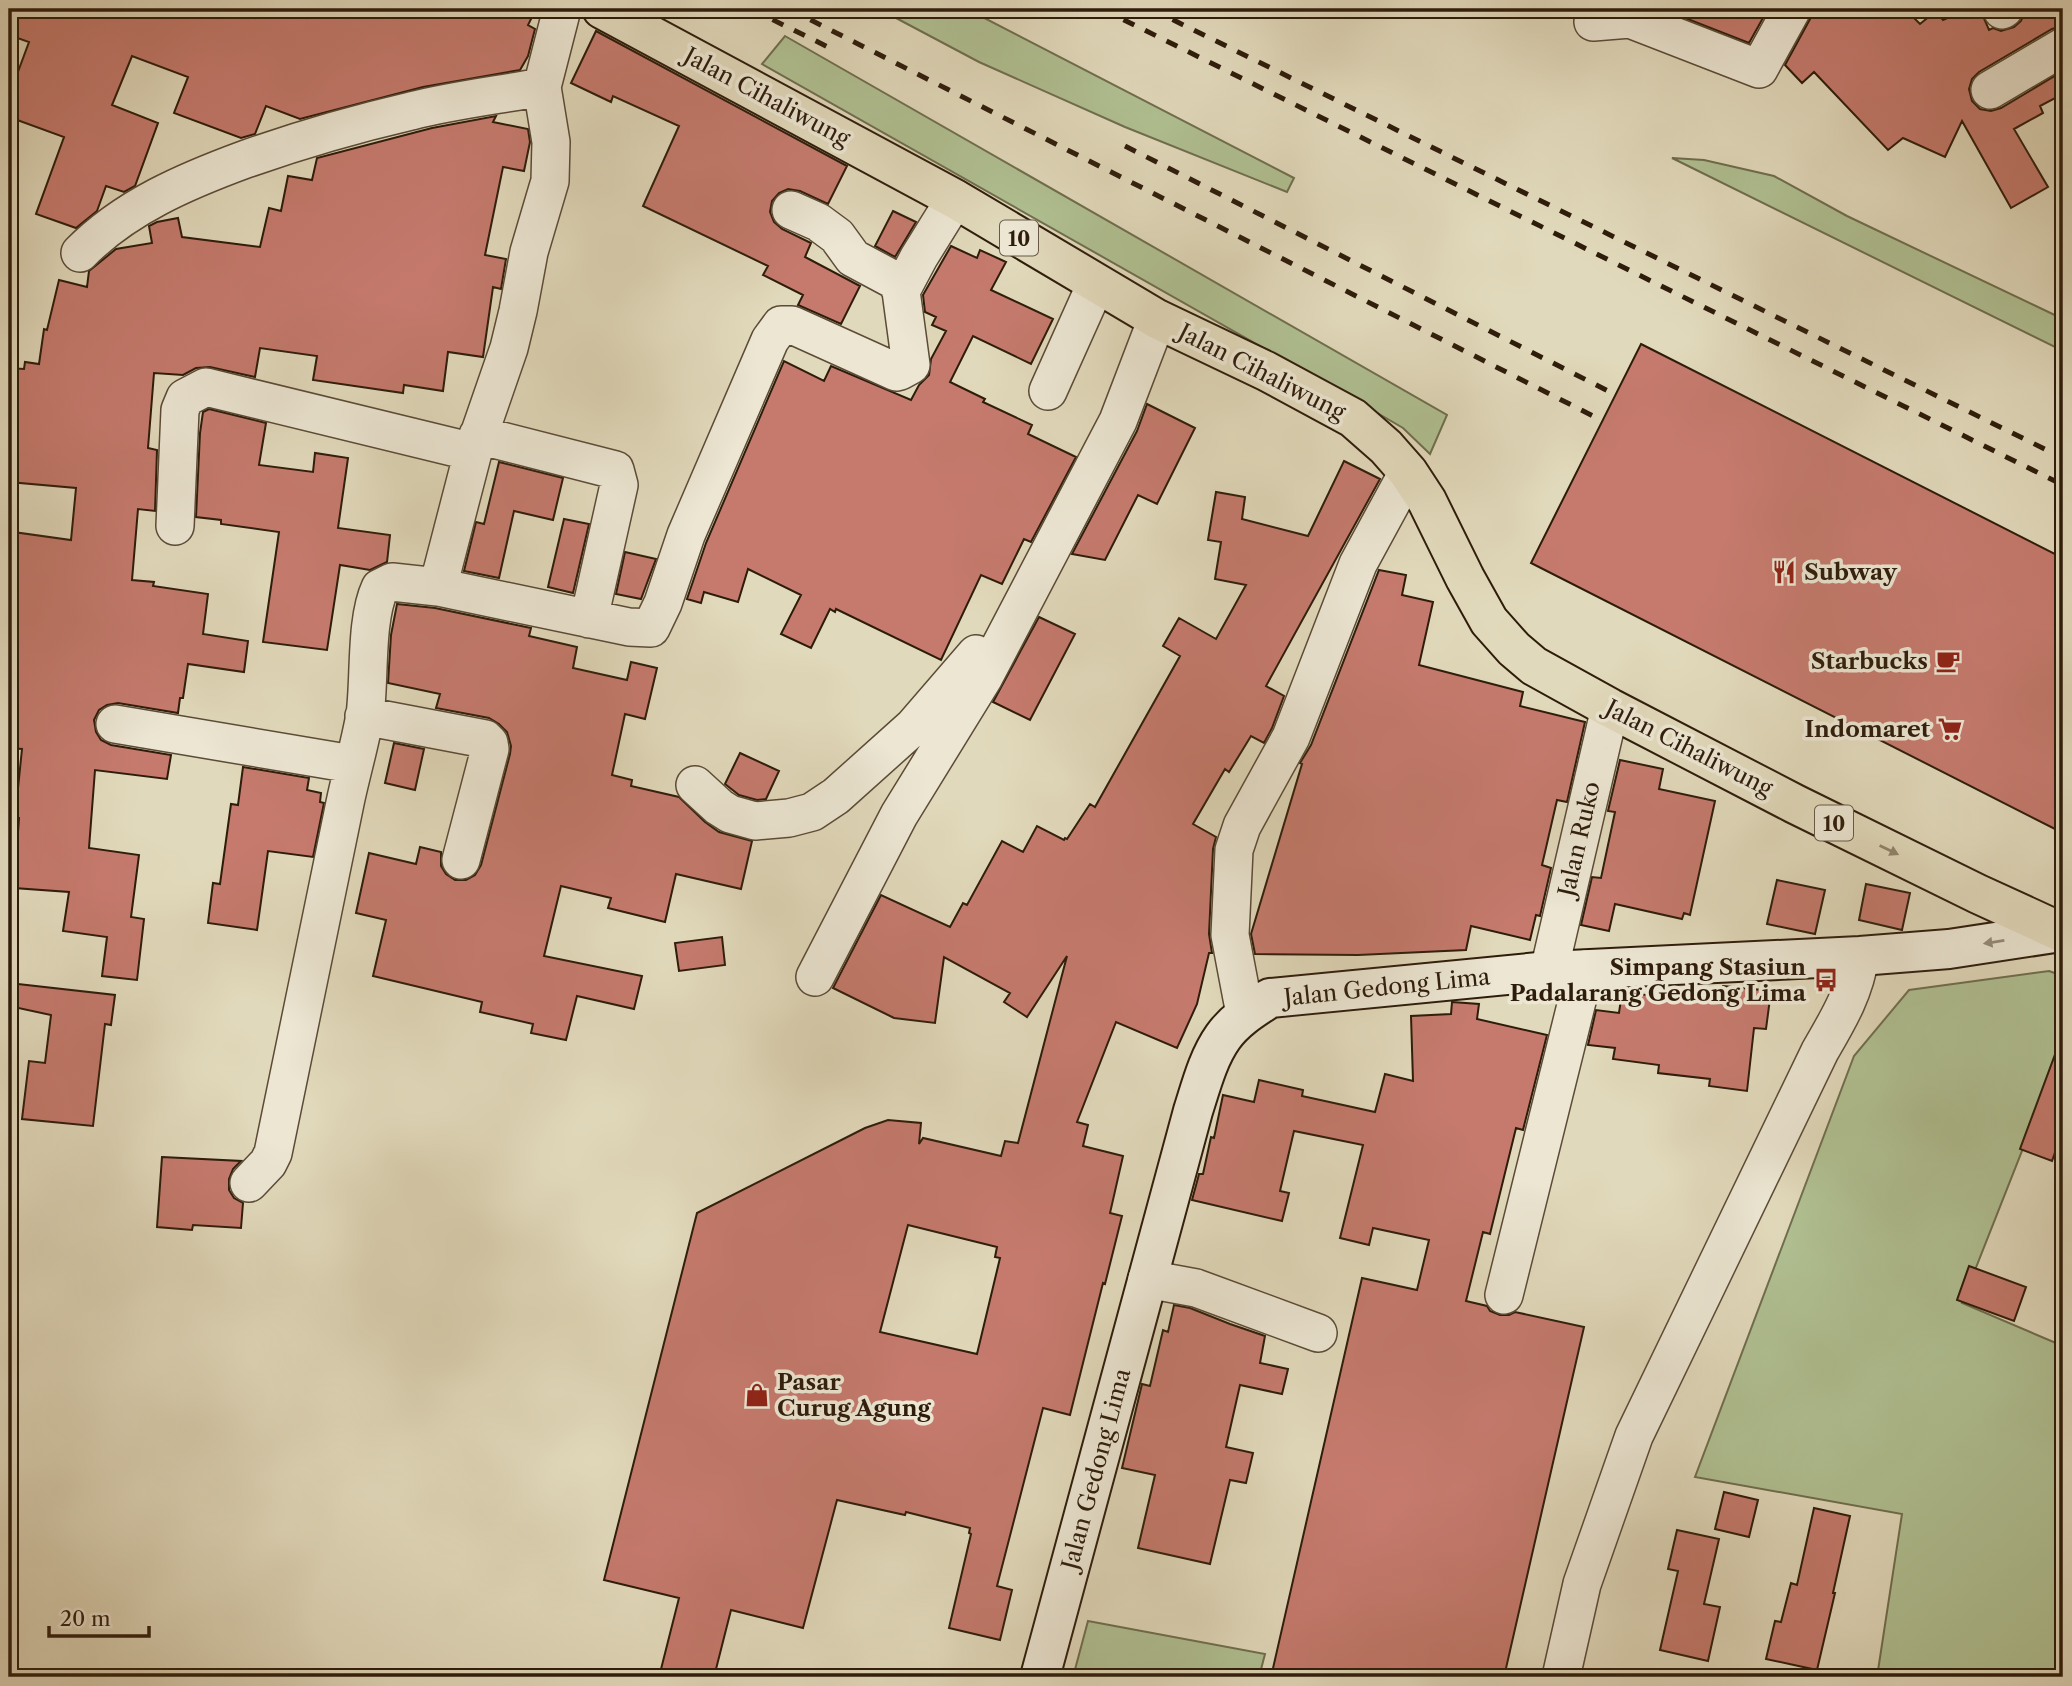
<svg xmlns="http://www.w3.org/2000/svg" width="2072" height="1686" viewBox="0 0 2072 1686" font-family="'Libre Caslon Text',serif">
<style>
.green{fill:#b0c092;stroke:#6f6e4e;stroke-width:2}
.building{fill:#c57a6d;stroke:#2e1c0b;stroke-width:2;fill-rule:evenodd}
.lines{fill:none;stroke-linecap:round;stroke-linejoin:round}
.street-casing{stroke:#5b4b37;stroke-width:40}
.secondary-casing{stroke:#2e1c0b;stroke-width:42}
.highway-casing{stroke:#2e1c0b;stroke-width:42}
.street{stroke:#ece6d3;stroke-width:37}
.secondary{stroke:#ece6d3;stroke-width:38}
.highway{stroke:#e1d9bb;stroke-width:38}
.rail{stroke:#2e1c0b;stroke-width:5;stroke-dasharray:12 12;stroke-linecap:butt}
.oneway{fill:#90846c}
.oneway2{fill:#968b79}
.labels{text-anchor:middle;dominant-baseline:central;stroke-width:7;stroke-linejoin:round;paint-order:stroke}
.shield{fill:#ece6d3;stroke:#675947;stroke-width:2}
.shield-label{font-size:21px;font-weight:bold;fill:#2e1c0b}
.street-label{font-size:23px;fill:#2e1c0b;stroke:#ece6d3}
.poi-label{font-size:23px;font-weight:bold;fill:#2e1c0b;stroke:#ece6d3;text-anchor:end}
</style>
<rect width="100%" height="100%" fill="#e1d9bb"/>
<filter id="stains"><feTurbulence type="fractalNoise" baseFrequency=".00286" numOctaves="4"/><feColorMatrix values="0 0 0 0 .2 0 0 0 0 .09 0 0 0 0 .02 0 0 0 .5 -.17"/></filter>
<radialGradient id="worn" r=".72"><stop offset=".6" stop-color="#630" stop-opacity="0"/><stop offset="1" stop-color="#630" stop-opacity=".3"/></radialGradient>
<path class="green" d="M 879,9 L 967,9 L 1294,178 L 1287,192 L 1125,127 L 979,62 Z
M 785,36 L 1447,415 L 1430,454 L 1403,428 L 1343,393 L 762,64 Z
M 1672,158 L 1704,160 L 1774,176 L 1847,216 L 2063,319 L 2063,351 Z
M 2049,971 L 2063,976 L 2063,1047 L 1962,1303 L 2063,1346 L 2063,1677 L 1877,1677 L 1902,1514 L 1695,1477 L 1854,1056 L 1909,990 Z
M 1088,1621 L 1265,1654 L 1259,1677 L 1073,1677 Z"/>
<path class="building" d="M 9,9 L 231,9 L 255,18 L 259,9 L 280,9 L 306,18 L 310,9 L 536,9 L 528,25 L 535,29 L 528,56 L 520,70 L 423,87 L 300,119 L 266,106 L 255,134 L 241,138 L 174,113 L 188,77 L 132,56 L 112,105 L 158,123 L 135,186 L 124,192 L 106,186 L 97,211 L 76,228 L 36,214 L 64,137 L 9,117 L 9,96 L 29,42 L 9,35 Z
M 1662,9 L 1768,9 L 1749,43 Z
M 1813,9 L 1905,9 L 1920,24 L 1936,11 L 1943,20 L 1968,9 L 1980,9 L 1989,30 L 1993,28 L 2001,31 L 2014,27 L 2021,21 L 2025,11 L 2030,9 L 2063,9 L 2063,26 L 2052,29 L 1979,72 L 1972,79 L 1969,89 L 1972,101 L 1980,109 L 1991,111 L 2001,108 L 2063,71 L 2063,94 L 2040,106 L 2043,113 L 2014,129 L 2048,187 L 2011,208 L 1962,121 L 1945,157 L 1903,138 L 1888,150 L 1814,72 L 1802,83 L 1785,65 L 1810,19 Z
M 596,31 L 847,166 L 828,204 L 800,191 L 788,189 L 779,193 L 772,201 L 770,212 L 774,222 L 782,229 L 811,243 L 805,257 L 860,286 L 841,324 L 798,305 L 803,295 L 763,275 L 768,266 L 643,206 L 679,126 L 613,96 L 611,102 L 571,83 Z
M 496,116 L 493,122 L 528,129 L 530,142 L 524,171 L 503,167 L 485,255 L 506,259 L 501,289 L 493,287 L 483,357 L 448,352 L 443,391 L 404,385 L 403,393 L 313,380 L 317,356 L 260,348 L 255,377 L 210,367 L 196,368 L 183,375 L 154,373 L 148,448 L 157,450 L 155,511 L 138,509 L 132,580 L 154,582 L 153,586 L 208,594 L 203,634 L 248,641 L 244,672 L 188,664 L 183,698 L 180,698 L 178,713 L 118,703 L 107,705 L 99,710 L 94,720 L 96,732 L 101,740 L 111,745 L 171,755 L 167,779 L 95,770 L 89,848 L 139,855 L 131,917 L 144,919 L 137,980 L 102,976 L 107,937 L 63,931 L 69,892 L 14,888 L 19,818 L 15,817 L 22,749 L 9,748 L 9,563 L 13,532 L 71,540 L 76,488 L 9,482 L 9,368 L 24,369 L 25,362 L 39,364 L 44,329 L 47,330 L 59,280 L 87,287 L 89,271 L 116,249 L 152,243 L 149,226 L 157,222 L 178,218 L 182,237 L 260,247 L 269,208 L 281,211 L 288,176 L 312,180 L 317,158 L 432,128 Z
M 893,211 L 916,222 L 895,257 L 875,246 Z
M 951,246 L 977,258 L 980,250 L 1006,262 L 991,290 L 1053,319 L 1031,364 L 973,336 L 950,382 L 985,399 L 983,402 L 1032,425 L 1028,434 L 1076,457 L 1031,542 L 1024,539 L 1002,584 L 981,575 L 941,660 L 836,609 L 835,612 L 830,609 L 811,648 L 781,634 L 801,595 L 748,569 L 738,602 L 704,592 L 701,603 L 687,599 L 706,543 L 784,361 L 824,381 L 831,366 L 911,400 L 919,385 L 929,375 L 931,359 L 946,331 L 932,325 L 936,317 L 925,312 L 923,295 Z
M 1641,344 L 2063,558 L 2063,833 L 1531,563 Z
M 1147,404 L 1195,428 L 1157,504 L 1138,495 L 1105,560 L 1072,554 L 1137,431 Z
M 209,409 L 266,423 L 259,465 L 313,472 L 315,453 L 348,458 L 338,528 L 390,535 L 387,562 L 370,570 L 340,565 L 327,650 L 263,642 L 279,532 L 221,524 L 221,520 L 196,517 L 200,433 L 203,412 Z
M 1344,461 L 1380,479 L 1266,686 L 1284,696 L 1272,728 L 1264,743 L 1251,736 L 1229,772 L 1225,769 L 1193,824 L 1216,837 L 1213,849 L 1209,934 L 1212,953 L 1209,953 L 1197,1004 L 1177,1048 L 1116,1022 L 1077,1122 L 1088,1125 L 1083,1146 L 1123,1156 L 1110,1213 L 1122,1216 L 1105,1284 L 1103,1283 L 1070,1415 L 1043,1408 L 997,1586 L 1012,1590 L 1000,1640 L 949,1628 L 971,1534 L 969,1533 L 970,1528 L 906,1512 L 905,1515 L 837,1500 L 803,1628 L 731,1610 L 714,1677 L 659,1677 L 679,1598 L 604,1580 L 697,1213 L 865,1128 L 888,1120 L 921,1123 L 919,1144 L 923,1138 L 1001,1156 L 1005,1141 L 1018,1143 L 1067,956 L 1027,1017 L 1004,1002 L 1010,993 L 944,957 L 935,1023 L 894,1018 L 833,988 L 881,895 L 950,927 L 963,903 L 967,905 L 1002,841 L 1023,852 L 1037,826 L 1064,840 L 1065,838 L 1067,839 L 1090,804 L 1095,807 L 1180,656 L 1163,646 L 1179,618 L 1216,639 L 1246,585 L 1215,579 L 1221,542 L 1208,540 L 1216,492 L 1245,497 L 1242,519 L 1308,536 ZM 908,1225 L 997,1247 L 995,1257 L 1000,1258 L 977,1354 L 880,1332 Z
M 499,462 L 563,478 L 553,520 L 514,511 L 499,578 L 464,571 L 476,522 L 484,524 Z
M 564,519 L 589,524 L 573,593 L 548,587 Z
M 625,552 L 656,559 L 641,599 L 616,594 Z
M 1379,570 L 1406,575 L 1402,595 L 1433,602 L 1419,665 L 1523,692 L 1520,706 L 1585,722 L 1567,802 L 1557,800 L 1542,865 L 1551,868 L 1540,916 L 1536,915 L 1530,940 L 1471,926 L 1466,950 L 1358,955 L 1255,954 L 1251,934 L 1302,764 L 1300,763 L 1311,745 Z
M 397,604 L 435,608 L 531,628 L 529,636 L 577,647 L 573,668 L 627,680 L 631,662 L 657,668 L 645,719 L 625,714 L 612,775 L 632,780 L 631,786 L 679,797 L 705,822 L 719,832 L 752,841 L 741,889 L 676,874 L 665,922 L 608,908 L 611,898 L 561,886 L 544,956 L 642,976 L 634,1009 L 577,996 L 566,1040 L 531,1033 L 533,1024 L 480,1012 L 482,1002 L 373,976 L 386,920 L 356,913 L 369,853 L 416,864 L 420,847 L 441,852 L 441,866 L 446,874 L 455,880 L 466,880 L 475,875 L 481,865 L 510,754 L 511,746 L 507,732 L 499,724 L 489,718 L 436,708 L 440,694 L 388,683 L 391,635 Z
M 1039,617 L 1075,634 L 1030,720 L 993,702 Z
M 394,743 L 424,749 L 415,790 L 385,783 Z
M 740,753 L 779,771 L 766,799 L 757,800 L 739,795 L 725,784 Z
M 1620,760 L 1663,769 L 1659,789 L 1715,801 L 1690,915 L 1684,913 L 1682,919 L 1615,904 L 1609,931 L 1581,925 L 1592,877 L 1601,878 L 1615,812 L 1608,811 Z
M 243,767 L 309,778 L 307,790 L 321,793 L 320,802 L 324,803 L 313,857 L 268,851 L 257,930 L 208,923 L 213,883 L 220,884 L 231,804 L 238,805 Z
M 1777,880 L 1825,890 L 1815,934 L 1767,924 Z
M 1866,884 L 1910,893 L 1902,930 L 1859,920 Z
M 722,937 L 725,965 L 679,971 L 675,943 Z
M 9,983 L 115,995 L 111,1025 L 105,1024 L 93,1126 L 22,1119 L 29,1061 L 45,1063 L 51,1015 L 9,1006 Z
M 1723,986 L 1771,991 L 1766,1029 L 1754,1028 L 1747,1091 L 1709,1086 L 1710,1079 L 1658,1073 L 1659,1065 L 1613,1059 L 1615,1048 L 1588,1045 L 1596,1010 L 1619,1013 L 1622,992 L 1721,1004 Z
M 1452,1002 L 1479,1004 L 1477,1019 L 1547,1035 L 1523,1130 L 1516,1128 L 1490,1234 L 1483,1232 L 1466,1301 L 1487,1306 L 1490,1311 L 1500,1315 L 1509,1315 L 1515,1312 L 1584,1327 L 1504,1677 L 1271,1677 L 1362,1278 L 1417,1290 L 1429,1240 L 1373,1228 L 1369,1245 L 1340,1238 L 1363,1145 L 1294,1131 L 1280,1191 L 1289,1193 L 1282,1221 L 1192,1200 L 1198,1178 L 1199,1174 L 1203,1174 L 1211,1137 L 1214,1138 L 1223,1095 L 1254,1102 L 1259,1080 L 1303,1090 L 1302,1096 L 1375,1112 L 1385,1074 L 1413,1081 L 1411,1016 L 1451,1014 Z
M 2060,1041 L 2063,1041 L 2063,1130 L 2052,1161 L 2020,1149 Z
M 162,1157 L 241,1161 L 233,1169 L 229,1179 L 229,1190 L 234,1198 L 243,1203 L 241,1228 L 193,1225 L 192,1230 L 157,1227 Z
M 1969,1266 L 2026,1287 L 2014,1321 L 1957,1300 Z
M 1174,1305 L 1190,1308 L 1230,1324 L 1265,1336 L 1260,1363 L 1288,1369 L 1282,1394 L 1240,1385 L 1226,1447 L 1253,1453 L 1246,1483 L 1230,1480 L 1210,1564 L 1138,1548 L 1155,1475 L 1122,1468 L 1142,1384 L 1150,1386 L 1163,1330 L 1168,1332 Z
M 1724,1492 L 1758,1500 L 1749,1537 L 1715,1529 Z
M 1814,1508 L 1850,1516 L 1833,1593 L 1835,1593 L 1817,1670 L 1766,1659 L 1775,1621 L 1781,1622 L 1791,1583 L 1797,1585 Z
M 1677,1530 L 1719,1539 L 1704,1604 L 1720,1607 L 1708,1661 L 1660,1650 L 1678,1571 L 1668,1569 Z"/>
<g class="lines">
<g class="street-casing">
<path id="street" d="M 2002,10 L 2004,9
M 1593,22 L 1630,19 L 1759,69 L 1792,9
M 1990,90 L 2063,47
M 791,210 L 818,222 L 837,236 L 853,258 L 896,281 L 901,291
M 80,253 C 125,207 186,181 246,159 C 300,140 355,124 411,111 C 454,100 499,95 542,87
M 1048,391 L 1096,284
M 478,435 L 615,470 L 619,485 L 589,619
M 175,526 L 180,410 L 185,398 L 206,387 L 473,452
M 438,587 L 473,452 L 509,348 L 518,311 L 529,252 L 550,181 L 551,142 L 542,87 L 562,9
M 364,716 L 485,739 L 489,743 L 490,749 L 461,860
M 115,724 L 352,764
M 695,785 L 719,807 L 730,814 L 755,821 L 789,818 L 812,812 L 836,796 L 913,727 L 976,654
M 1549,971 L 1610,708
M 815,977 L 899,815 L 984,677 L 1118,421 L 1157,319
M 1245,1014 L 1230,935 L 1234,850 L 1242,826 L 1291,737 L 1358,564 L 1408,472
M 249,1183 L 268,1163 L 273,1153 C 296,1036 322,920 345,803 C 351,774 360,744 365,715 C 370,679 365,620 380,588 L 392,582 L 438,587 L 629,627 L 651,628 L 663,603 L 686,535 L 770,340 L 781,325 L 792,325 L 896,372 L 900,371 L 911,365 L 901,291 L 919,257 L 955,199
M 1147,1279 L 1196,1288 L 1318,1333
M 1504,1295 L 1585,969
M 1561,1677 L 1582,1584 L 1634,1436 L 1820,1051 C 1838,1020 1855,992 1860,956"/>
</g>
<g class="secondary-casing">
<path id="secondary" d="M 1040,1677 L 1193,1111 C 1201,1086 1208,1058 1223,1037 C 1235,1020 1253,1009 1270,998 L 1549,971 L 1860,956 L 1949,949 L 2061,932"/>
</g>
<g class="highway-casing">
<path id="highway" d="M 602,9 L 955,199 L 1157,319 L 1266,371 L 1353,418 L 1386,447 L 1408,472 L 1427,501 L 1465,578 L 1489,621 L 1514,649 L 1534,666 L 1610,708 L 1795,804 L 1978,894 L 2063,933"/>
</g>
<use href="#street" class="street"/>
<use href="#secondary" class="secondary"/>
<use href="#highway" class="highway"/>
<path class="rail" d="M 751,9 L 828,47
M 789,9 L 1603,421
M 1102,9 L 2063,485
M 1151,9 L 2063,458
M 1125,146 L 1616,395"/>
</g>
<defs><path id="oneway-solid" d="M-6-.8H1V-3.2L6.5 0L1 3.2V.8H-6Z" transform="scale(1.75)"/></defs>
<use class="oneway" href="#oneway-solid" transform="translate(1889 850) rotate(26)"/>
<use class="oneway2" href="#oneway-solid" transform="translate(1994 942) rotate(171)"/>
<defs>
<g id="restaurant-bare" transform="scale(1.89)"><path d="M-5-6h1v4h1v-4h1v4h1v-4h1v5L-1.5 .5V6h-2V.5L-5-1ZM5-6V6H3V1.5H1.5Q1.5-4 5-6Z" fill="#8f2418" stroke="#ece6d3" stroke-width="2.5" paint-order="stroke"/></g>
<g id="cafe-bare" transform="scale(1.89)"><path d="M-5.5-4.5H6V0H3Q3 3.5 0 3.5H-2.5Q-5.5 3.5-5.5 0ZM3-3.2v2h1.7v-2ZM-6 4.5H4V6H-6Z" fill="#8f2418" stroke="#ece6d3" stroke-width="2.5" paint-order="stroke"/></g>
<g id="supermarket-bare" transform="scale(1.89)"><path d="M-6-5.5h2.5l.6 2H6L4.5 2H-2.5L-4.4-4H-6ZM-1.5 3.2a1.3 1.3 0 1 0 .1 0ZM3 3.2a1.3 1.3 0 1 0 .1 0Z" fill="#8f2418" stroke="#ece6d3" stroke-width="2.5" paint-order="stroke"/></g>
<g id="bus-bare" transform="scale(1.89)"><path d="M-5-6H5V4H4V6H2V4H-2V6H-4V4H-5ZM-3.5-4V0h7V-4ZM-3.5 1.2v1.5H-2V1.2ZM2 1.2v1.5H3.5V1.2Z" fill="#8f2418" stroke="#ece6d3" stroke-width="2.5" paint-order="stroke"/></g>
<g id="shop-bare" transform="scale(1.89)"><path d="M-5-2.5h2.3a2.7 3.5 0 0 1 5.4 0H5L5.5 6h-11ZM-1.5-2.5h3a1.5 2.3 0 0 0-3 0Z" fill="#8f2418" stroke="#ece6d3" stroke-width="2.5" paint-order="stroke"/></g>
</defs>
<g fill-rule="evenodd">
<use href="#restaurant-bare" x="1784" y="572"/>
<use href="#cafe-bare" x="1948" y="661"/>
<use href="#supermarket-bare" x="1950" y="729"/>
<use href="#bus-bare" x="1826" y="980"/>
<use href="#shop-bare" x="757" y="1395"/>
</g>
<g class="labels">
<g class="shield">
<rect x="1000" y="220.5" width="38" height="35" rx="5"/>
<rect x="1815" y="805.5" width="38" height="35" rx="5"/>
</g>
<g class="shield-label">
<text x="1019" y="238">10</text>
<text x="1834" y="823">10</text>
</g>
<g class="street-label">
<text transform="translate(767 97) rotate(28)">Jalan Cihaliwung</text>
<text transform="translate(1262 372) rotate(27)">Jalan Cihaliwung</text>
<text transform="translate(1689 748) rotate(27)">Jalan Cihaliwung</text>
<text transform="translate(1579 839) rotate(-77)">Jalan Ruko</text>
<text transform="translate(1387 987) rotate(-6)">Jalan Gedong Lima</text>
<text transform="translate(1096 1469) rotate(-75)">Jalan Gedong Lima</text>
</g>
<g class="poi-label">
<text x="1804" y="572" text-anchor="start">Subway</text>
<text x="1928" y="661">Starbucks</text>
<text x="1930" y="729">Indomaret</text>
<text x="1806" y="967">Simpang Stasiun<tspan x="1806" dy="26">Padalarang Gedong Lima</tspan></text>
<text x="777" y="1382" text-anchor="start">Pasar<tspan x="777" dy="26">Curug Agung</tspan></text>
</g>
</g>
<rect width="2072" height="1686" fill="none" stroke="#e1d9bb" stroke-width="35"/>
<rect x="10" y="10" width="2051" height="1665" fill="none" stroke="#2e1c0b" stroke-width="3.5"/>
<rect x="18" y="18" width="2037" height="1651" fill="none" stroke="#2e1c0b" stroke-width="2"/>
<path d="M49 1626v10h100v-10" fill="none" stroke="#2e1c0b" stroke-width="3.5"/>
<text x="60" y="1626" font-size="21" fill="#2e1c0b" stroke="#ece6d3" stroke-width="5" paint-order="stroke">20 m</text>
<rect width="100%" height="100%" filter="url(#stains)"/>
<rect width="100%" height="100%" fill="url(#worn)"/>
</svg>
